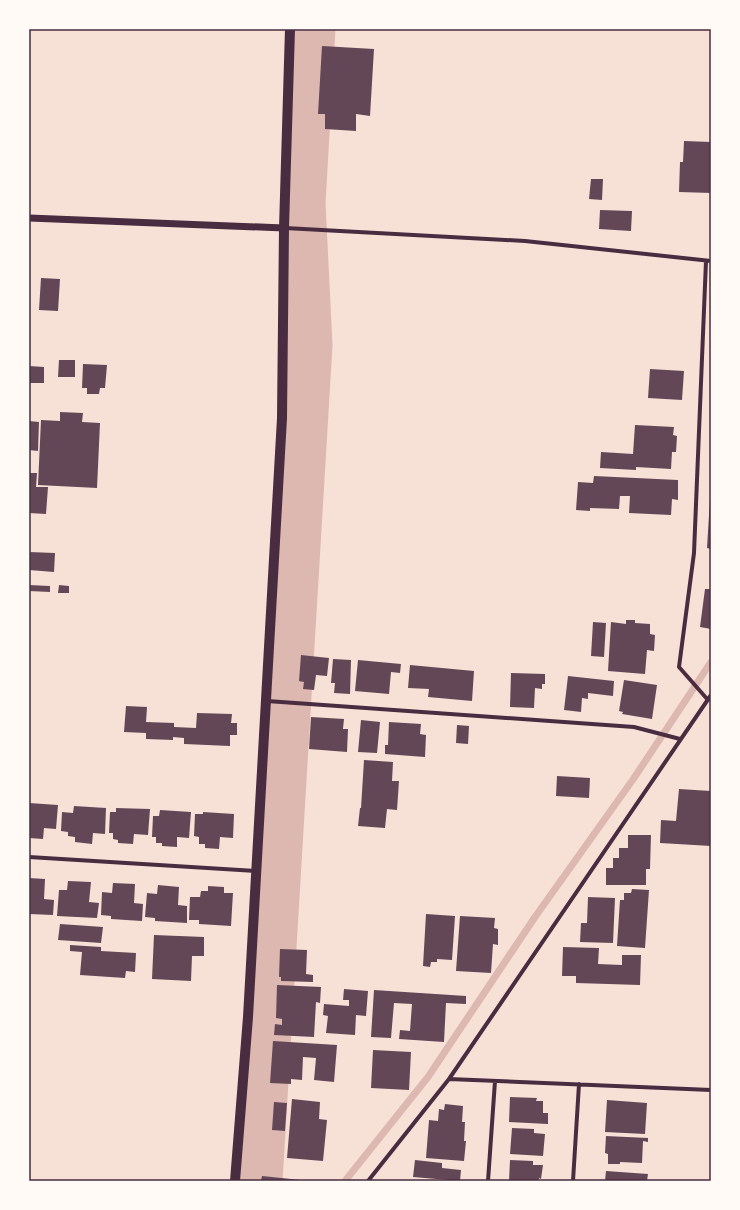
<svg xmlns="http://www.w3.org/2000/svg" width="740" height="1210" viewBox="0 0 740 1210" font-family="'PT Serif',serif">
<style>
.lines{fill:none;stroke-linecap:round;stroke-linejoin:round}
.stream{stroke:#dcb8b0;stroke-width:7}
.river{stroke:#dcb8b0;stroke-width:45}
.building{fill:#644757}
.minor{stroke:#4a2c40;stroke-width:4}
.tertiary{stroke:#4a2c40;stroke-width:7}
.primary{stroke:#4a2c40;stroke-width:10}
.neatline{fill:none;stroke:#4a2c40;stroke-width:1.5}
</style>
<rect width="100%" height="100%" fill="#f7e1d7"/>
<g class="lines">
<path class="stream" d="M 345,1181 L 428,1077 L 535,917 L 634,778 L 711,662"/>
<path class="river" d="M 260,1181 L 310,345 L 303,203 L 313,29"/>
</g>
<path class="building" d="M 322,46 L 374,49 L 370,116 L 356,114 L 356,131 L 325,129 L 325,114 L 318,114 Z
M 684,141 L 711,142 L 711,193 L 679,192 L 680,162 L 683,162 Z
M 591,179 L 603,179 L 602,200 L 589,199 Z
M 600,210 L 632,211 L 631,231 L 599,229 Z
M 41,278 L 60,279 L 58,311 L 39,310 Z
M 59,360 L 75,360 L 75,377 L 58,377 Z
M 83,364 L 107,365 L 105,388 L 100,388 L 99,394 L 87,394 L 87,388 L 82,388 Z
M 29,366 L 44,367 L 44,383 L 29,383 Z
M 650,369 L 684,371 L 682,400 L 648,398 Z
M 60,412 L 83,413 L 82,422 L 100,423 L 97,488 L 38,485 L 41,420 L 60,421 Z
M 29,421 L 39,422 L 38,451 L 29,450 Z
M 635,425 L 674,427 L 673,435 L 677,436 L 676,452 L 672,452 L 671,469 L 636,467 L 636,470 L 600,468 L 601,452 L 633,454 Z
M 29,473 L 37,473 L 36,487 L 48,487 L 46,514 L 29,513 Z
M 594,476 L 678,480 L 678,500 L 672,499 L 671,515 L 629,513 L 630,496 L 620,496 L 619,509 L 590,508 L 590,511 L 576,510 L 578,482 L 593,483 Z
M 710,499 L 711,499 L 711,549 L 707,548 Z
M 29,552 L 55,553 L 54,572 L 29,570 Z
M 29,585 L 50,586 L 50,592 L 29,591 Z
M 59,585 L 69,586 L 69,593 L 58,593 Z
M 705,589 L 711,589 L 711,629 L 700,627 Z
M 626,620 L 635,620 L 635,623 L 650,624 L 650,634 L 655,635 L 654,651 L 647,650 L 645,674 L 608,671 L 611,622 L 626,624 Z
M 593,622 L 606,623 L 604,657 L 591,656 Z
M 301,655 L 329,658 L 327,676 L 316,675 L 314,690 L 303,689 L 304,682 L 299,681 Z
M 333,659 L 351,660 L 350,694 L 334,693 L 335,683 L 331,683 Z
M 358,660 L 401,664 L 400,673 L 391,672 L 389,694 L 355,691 Z
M 410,665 L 474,671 L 472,701 L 428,697 L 429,689 L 408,688 Z
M 511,673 L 545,674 L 545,684 L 542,684 L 542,689 L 535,688 L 534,708 L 510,707 Z
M 568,676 L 614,681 L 613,696 L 588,693 L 588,699 L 582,698 L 581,712 L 564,710 Z
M 624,680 L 657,685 L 652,719 L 622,714 L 623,712 L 619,711 Z
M 126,706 L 147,707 L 146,722 L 174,723 L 174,727 L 196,728 L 197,713 L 232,714 L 231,723 L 237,723 L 237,735 L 230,735 L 230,746 L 184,744 L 184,738 L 173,737 L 173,740 L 146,739 L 146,733 L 124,732 Z
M 311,717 L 344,719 L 343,729 L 348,729 L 347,752 L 309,749 Z
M 361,720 L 380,722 L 377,753 L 358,752 Z
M 389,722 L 421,724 L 420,734 L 426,735 L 425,757 L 385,754 L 385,745 L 388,745 Z
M 457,725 L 469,726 L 468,744 L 456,743 Z
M 364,760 L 393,762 L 392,781 L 399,781 L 397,810 L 387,809 L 385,828 L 358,826 L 360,808 L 361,808 Z
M 557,776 L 590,778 L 589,798 L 556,796 Z
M 679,789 L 711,791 L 711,846 L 660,843 L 661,820 L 676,821 Z
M 29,803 L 58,805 L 56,829 L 44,828 L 43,839 L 29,838 Z
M 74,806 L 106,808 L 105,834 L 93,833 L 92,844 L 75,842 L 75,837 L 68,836 L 68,832 L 61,831 L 62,812 L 73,813 Z
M 116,808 L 150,809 L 148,835 L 134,834 L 133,844 L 118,843 L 118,840 L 113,839 L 113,833 L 109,833 L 110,812 L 116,812 Z
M 160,810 L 191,812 L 189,838 L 177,837 L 177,847 L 162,846 L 162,843 L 156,843 L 156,837 L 152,837 L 153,816 L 159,816 Z
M 203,812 L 234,814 L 233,838 L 220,837 L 219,849 L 205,848 L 205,844 L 199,844 L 199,837 L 194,836 L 195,814 L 203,814 Z
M 628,835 L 651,835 L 650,869 L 646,869 L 646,885 L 606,885 L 606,868 L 613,868 L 613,858 L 619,858 L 619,848 L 628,848 Z
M 29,878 L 45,879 L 44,899 L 54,900 L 53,915 L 29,914 Z
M 68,881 L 91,882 L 89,902 L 99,903 L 97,918 L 57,916 L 59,890 L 67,890 Z
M 113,883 L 135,884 L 134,903 L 143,904 L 142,921 L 111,919 L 111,916 L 101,915 L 102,892 L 112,893 Z
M 158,885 L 179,887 L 178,905 L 187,906 L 187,923 L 155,921 L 155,918 L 145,917 L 147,893 L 157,894 Z
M 208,886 L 224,887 L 224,893 L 233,893 L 231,926 L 199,924 L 199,920 L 189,920 L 190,897 L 200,897 L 201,891 L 208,891 Z
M 632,889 L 649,890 L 645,948 L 617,946 L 620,900 L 624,900 L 624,893 L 631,893 Z
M 588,897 L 615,898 L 613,943 L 580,942 L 581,923 L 587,923 Z
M 426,914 L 455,916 L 452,960 L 437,959 L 437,962 L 431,962 L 430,967 L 423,966 Z
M 460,916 L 495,918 L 494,928 L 498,929 L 498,945 L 493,944 L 491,973 L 456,971 Z
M 60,924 L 103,927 L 101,943 L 58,940 Z
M 154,935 L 204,937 L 204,956 L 192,956 L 191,981 L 152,979 Z
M 70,945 L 101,947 L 101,951 L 136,953 L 135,972 L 126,971 L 125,978 L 80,975 L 82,952 L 70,951 Z
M 563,947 L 599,948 L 598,964 L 622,965 L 622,955 L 641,955 L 640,985 L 576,983 L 576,976 L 562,976 Z
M 280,949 L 307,950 L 306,974 L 313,975 L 313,982 L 281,981 L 281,977 L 279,977 Z
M 277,985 L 321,987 L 320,1003 L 316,1002 L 314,1037 L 274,1035 L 275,1024 L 282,1025 L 282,1019 L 276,1018 Z
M 344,989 L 368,991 L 366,1016 L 356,1015 L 355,1035 L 326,1033 L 328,1016 L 323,1015 L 324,1004 L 349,1006 L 349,1000 L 343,1000 Z
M 374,990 L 466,996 L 466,1004 L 446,1003 L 444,1042 L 399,1039 L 400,1030 L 410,1031 L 412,1004 L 394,1003 L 391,1038 L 371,1037 Z
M 273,1041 L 337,1045 L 334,1082 L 314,1080 L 316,1058 L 303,1057 L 302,1080 L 291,1079 L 291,1084 L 270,1083 Z
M 373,1050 L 411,1052 L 409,1090 L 371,1088 Z
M 510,1097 L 537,1098 L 536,1101 L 543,1101 L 543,1113 L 548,1113 L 548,1124 L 509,1122 Z
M 292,1099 L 320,1102 L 319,1119 L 327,1120 L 323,1161 L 287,1158 Z
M 607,1100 L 647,1103 L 645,1134 L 605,1132 Z
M 274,1102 L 287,1103 L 285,1131 L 272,1130 Z
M 445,1104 L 463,1106 L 462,1122 L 465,1122 L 464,1141 L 466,1141 L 464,1161 L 426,1158 L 429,1120 L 438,1121 L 439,1109 L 444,1110 Z
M 512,1128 L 534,1129 L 534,1133 L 545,1134 L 543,1156 L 510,1154 Z
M 606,1136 L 648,1138 L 648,1142 L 643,1141 L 642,1163 L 620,1162 L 620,1164 L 608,1164 L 608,1154 L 605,1153 Z
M 415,1160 L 442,1163 L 442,1168 L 461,1170 L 460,1181 L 413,1177 Z
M 510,1160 L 533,1161 L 533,1165 L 543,1165 L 541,1179 L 539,1178 L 539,1181 L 509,1181 Z
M 606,1171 L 648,1174 L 647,1181 L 605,1181 Z
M 262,1176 L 301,1180 L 301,1181 L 261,1181 Z"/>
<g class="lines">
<path class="minor" d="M 285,228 L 525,241 L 711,261
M 706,261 L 694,553 L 679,667 L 708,700
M 267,701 L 634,727 L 680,739
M 29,857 L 256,871
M 449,1079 L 711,1090
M 368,1181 L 449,1079 L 711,695
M 488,1181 L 495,1081
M 573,1181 L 579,1084"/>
<path class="tertiary" d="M 29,218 L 284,228"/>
<path class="primary" d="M 235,1181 L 248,1017 L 282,418 L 284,228 L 290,29"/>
</g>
<rect width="740" height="1210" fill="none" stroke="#fffaf5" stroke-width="60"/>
<rect x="30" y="30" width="680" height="1150" class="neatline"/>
</svg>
